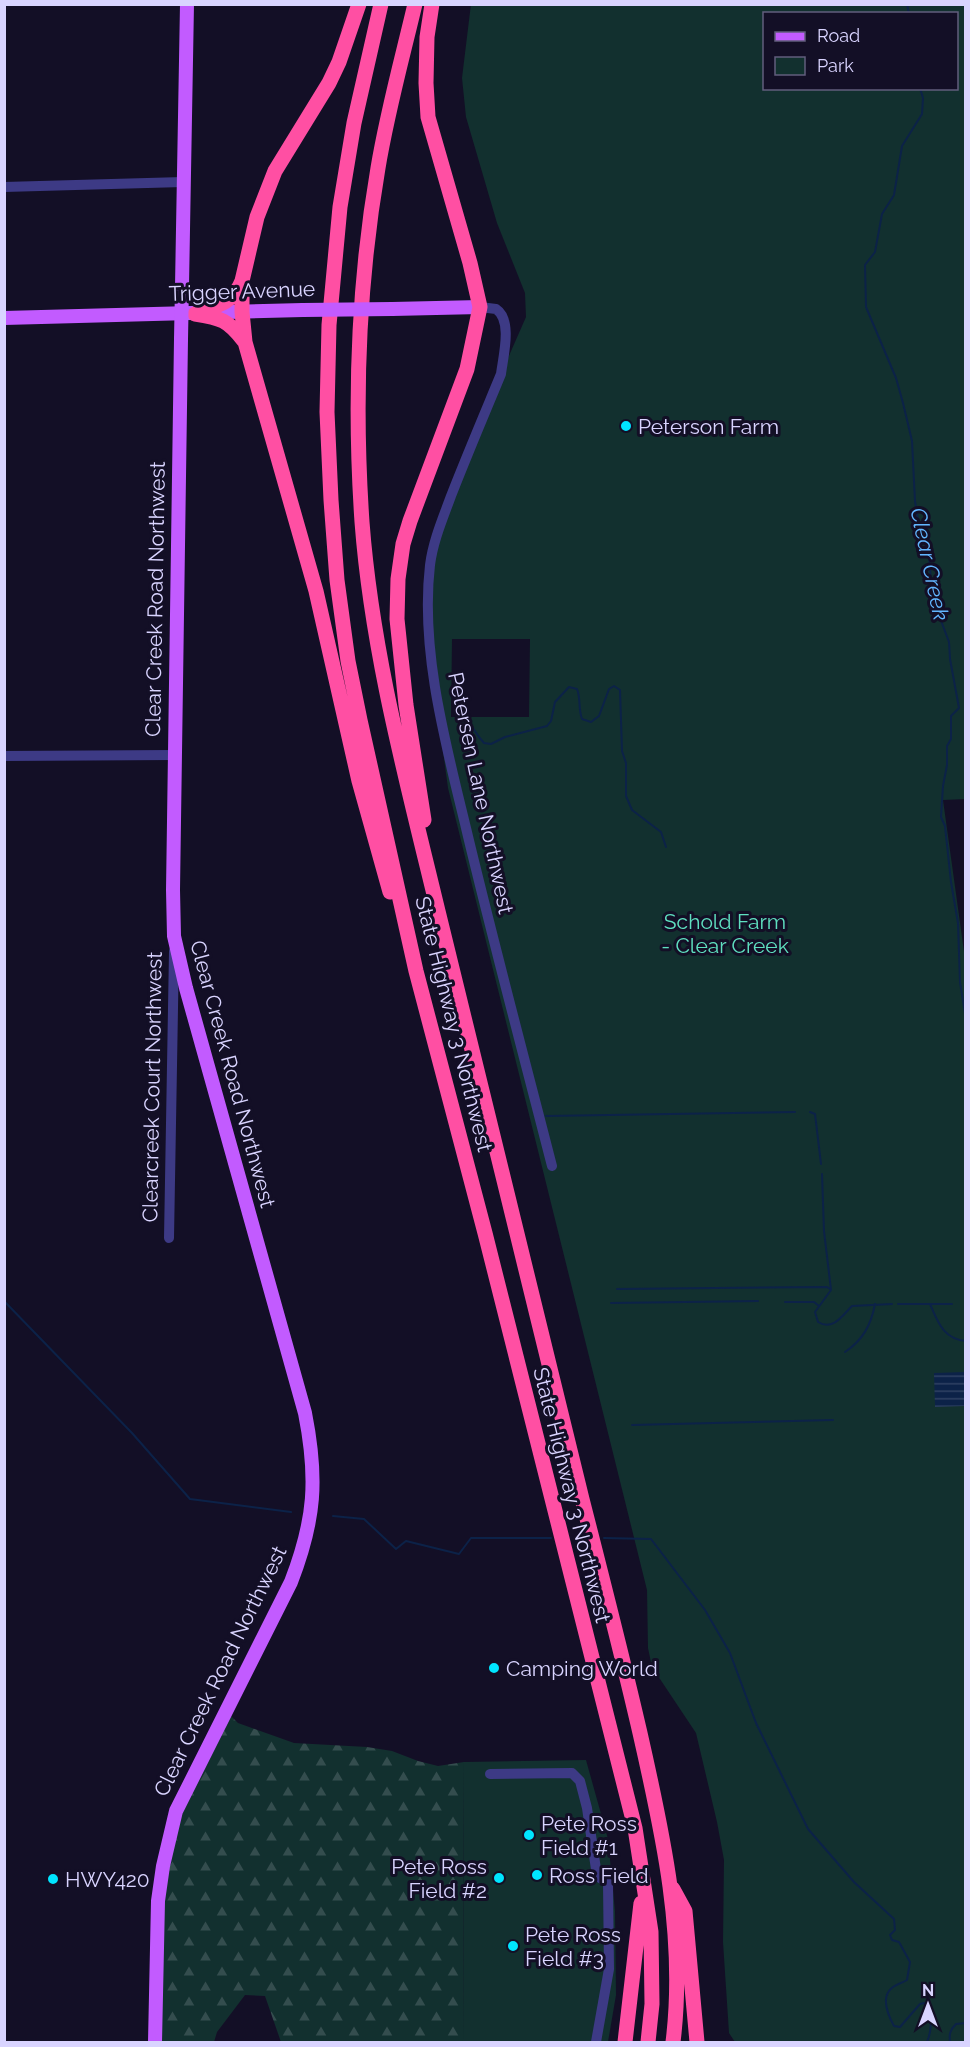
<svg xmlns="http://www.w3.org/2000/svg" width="970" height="2047" viewBox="0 0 970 2047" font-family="Raleway,sans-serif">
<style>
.forest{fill:url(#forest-firs)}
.park{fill:#12302f;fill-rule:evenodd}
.water{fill:url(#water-rules)}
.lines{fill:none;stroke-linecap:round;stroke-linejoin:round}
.stream{stroke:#0c2248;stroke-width:2}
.minor{stroke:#3d3a85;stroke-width:10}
.major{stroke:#c25bff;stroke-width:14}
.highway{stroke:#ff4fa3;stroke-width:15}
.major-bridge{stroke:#c25bff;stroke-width:14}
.poi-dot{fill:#00e5ff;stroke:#130f26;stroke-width:2}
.labels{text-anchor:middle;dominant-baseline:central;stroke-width:6;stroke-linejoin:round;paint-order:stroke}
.street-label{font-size:21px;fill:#d9d4ff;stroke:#130f26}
.poi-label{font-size:21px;fill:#d9d4ff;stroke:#130f26;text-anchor:start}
.park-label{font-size:21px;fill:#5fe0c0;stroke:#130f26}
.water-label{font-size:22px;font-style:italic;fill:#62b6ff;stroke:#130f26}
</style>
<defs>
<pattern id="forest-firs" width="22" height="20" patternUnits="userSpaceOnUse" patternTransform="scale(1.5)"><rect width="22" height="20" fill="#12302f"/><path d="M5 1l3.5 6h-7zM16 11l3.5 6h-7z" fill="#344d4e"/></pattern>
<pattern id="water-rules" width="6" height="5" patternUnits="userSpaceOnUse" patternTransform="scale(1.5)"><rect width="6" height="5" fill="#0c2248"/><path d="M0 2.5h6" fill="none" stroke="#2f4163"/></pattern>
</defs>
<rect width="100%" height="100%" fill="#130f26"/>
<path class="forest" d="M 227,1712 L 238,1723 L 294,1743 L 367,1747 L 392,1751 L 418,1761 L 438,1766 L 464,1762 L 463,2042 L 281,2042 L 265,1996 L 245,1995 L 217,2032 L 214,2042 L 157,2042 L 158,1901 L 171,1830 Z"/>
<path class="park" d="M 471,4 L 965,5 L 966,799 L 943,800 L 966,966 L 965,2042 L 735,2042 L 729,2033 L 723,1942 L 724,1860 L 717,1822 L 696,1733 L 652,1667 L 648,1648 L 647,1590 L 448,788 L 433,678 L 427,572 L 483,415 L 526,317 L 525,293 L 497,223 L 466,117 L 462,78 ZM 764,14 L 956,14 L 956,88 L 764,88 ZM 452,639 L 530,639 L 529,717 L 451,717 Z
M 586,1760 L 608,1839 L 615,1911 L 616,1995 L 608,2042 L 463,2042 L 464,1762 Z"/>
<path class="water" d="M 965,1372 L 965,1406 L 935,1407 L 934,1373 Z"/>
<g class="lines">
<path class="stream" d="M 907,4 L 909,14
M 920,88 L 923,98 L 922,114 L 902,146 L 894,195 L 882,214 L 875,252 L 865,265 L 866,307 L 896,378 L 903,403 L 912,441 L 915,501 L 919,527 L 929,556 L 931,581 L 940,593 L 937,610 L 949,642 L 950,659 L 959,708 L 951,716 L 951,739 L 947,746 L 947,765 L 943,786 L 941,817 L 945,826 L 951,882 L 958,923 L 960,982 L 966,1020
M 463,713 L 479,737 L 484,743 L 491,744 L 505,737 L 547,726 L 551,721 L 555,702 L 569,687 L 577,689 C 581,699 578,708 582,719 L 591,722 L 599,716 L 609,689 L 614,686 L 620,690 L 622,751 L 626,763 L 626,796 L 632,810 L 661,832 L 666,847
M 810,1112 L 815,1114 L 821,1164
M 546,1116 L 795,1112
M 822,1174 L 824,1231 L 831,1290 L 815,1312 L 818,1322 C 833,1331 842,1316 852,1306 L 892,1304
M 617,1289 L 827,1287 L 830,1289
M 4,1301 L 132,1433 L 190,1499 L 291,1512
M 785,1302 L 814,1302 L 819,1306
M 611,1303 L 758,1301
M 898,1304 L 952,1304
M 930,1304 C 938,1322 943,1339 966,1341
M 845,1352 C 863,1340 871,1325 875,1304
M 632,1425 L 833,1420
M 333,1516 L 364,1519 L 396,1549 L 406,1541 L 459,1554 L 471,1538 L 551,1538
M 604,1538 L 651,1539 L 705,1610 L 730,1653 L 756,1723 L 808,1829 L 854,1882 L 894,1919 L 895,1930 L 890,1935 L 892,1940 L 899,1942 L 910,1962 L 907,1980 C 902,1983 897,1984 893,1987 C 880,1996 888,2015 894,2026 L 900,2027 L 920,2004 L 924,2003 C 933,2014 932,2030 927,2042
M 950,2042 C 949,2034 950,2030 956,2024 L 966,2023"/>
<path class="minor" d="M 4,187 L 183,182
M 480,307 L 496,309 C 513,320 503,357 501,374 C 484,415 467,455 451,496 C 443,518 433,541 430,565 C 420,651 446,745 466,828 C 493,941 523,1053 552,1166
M 4,756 L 174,755
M 169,1238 L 174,951
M 490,1774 L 572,1773 L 580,1781 L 587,1808 L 597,1876 L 608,1883 L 609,1969 L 596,2042"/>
<path class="major" d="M 182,286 L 187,4
M 392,309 L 480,307
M 4,318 L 303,310
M 155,2042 L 158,1901 L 163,1866 L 176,1811 L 291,1582 C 315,1520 318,1479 305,1413 L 186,988 L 174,936 L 173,890 L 181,339"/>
<path class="highway" d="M 359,4 L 339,62 L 329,83 L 275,171 L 257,217 L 242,281 L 242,312 L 245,342 L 316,591 L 359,781 L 390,892
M 381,4 L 354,123 L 340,207 L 329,325 L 327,412 L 331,500 L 337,580 L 348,661 L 360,720 L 416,971 L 485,1233 L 635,1828 L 651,1932 L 652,2004 L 648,2042
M 415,4 C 402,59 387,113 378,168 C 358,284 354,404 362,522 C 372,654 407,782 438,911 C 485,1107 533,1303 582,1499 C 602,1577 622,1655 640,1733 C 663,1834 686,1938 673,2042
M 198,312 C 218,306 234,302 242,281
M 195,314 C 221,318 228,320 244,341
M 424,820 L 406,705 L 397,619 L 398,579 L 403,544 L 410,521 L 467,369 L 480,307 L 470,263 L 428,117 L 426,83 L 427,37 L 432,4
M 673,1889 L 685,1911 L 697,2042
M 625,2042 L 641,1903"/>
<path class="major-bridge" d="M 303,310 L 392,309
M 181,339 L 182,286"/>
</g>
<g class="poi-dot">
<circle cx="626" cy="426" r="6"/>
<circle cx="494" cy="1668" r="6"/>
<circle cx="529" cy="1835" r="6"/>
<circle cx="537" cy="1875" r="6"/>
<circle cx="499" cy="1878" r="6"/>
<circle cx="53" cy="1879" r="6"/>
<circle cx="513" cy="1946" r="6"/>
</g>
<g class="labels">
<g class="street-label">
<text transform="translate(242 291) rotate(-2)">Trigger Avenue</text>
<text transform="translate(155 599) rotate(-89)">Clear Creek Road Northwest</text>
<text transform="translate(481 793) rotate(78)">Petersen Lane Northwest</text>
<text transform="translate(454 1024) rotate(76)">State Highway 3 Northwest</text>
<text transform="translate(233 1074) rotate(75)">Clear Creek Road Northwest</text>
<text transform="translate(152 1087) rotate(-89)">Clearcreek Court Northwest</text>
<text transform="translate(572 1495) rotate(76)">State Highway 3 Northwest</text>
<text transform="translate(220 1671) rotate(-64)">Clear Creek Road Northwest</text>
</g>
<g class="poi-label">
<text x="638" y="426">Peterson Farm</text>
<text x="506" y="1668">Camping World</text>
<text x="541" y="1823">Pete Ross<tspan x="541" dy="24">Field #1</tspan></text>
<text x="487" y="1866" text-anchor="end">Pete Ross<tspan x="487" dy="24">Field #2</tspan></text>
<text x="549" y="1875">Ross Field</text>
<text x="65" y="1879">HWY420</text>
<text x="525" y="1934">Pete Ross<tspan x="525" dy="24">Field #3</tspan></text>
</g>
<g class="park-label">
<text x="725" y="921">Schold Farm<tspan x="725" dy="24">- Clear Creek</tspan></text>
</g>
<g class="water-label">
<text transform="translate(930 564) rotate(78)">Clear Creek</text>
</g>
</g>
<rect width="970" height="2047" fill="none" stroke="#d9d4ff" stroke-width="12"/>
<rect x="763" y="12" width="195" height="78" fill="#130f26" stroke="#625e7d" stroke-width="1.5"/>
<rect x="775" y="32" width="30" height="9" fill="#c25bff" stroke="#625e7d" stroke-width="1.5"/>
<text x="817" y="42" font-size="18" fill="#d9d4ff">Road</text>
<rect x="775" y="57" width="30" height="18" fill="#12302f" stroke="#625e7d" stroke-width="1.5"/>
<text x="817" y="72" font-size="18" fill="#d9d4ff">Park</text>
<g transform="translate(928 2005)" stroke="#130f26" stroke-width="4.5" paint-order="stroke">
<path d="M0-4.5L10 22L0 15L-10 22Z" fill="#d9d4ff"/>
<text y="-9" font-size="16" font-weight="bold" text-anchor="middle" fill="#d9d4ff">N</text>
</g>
</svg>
